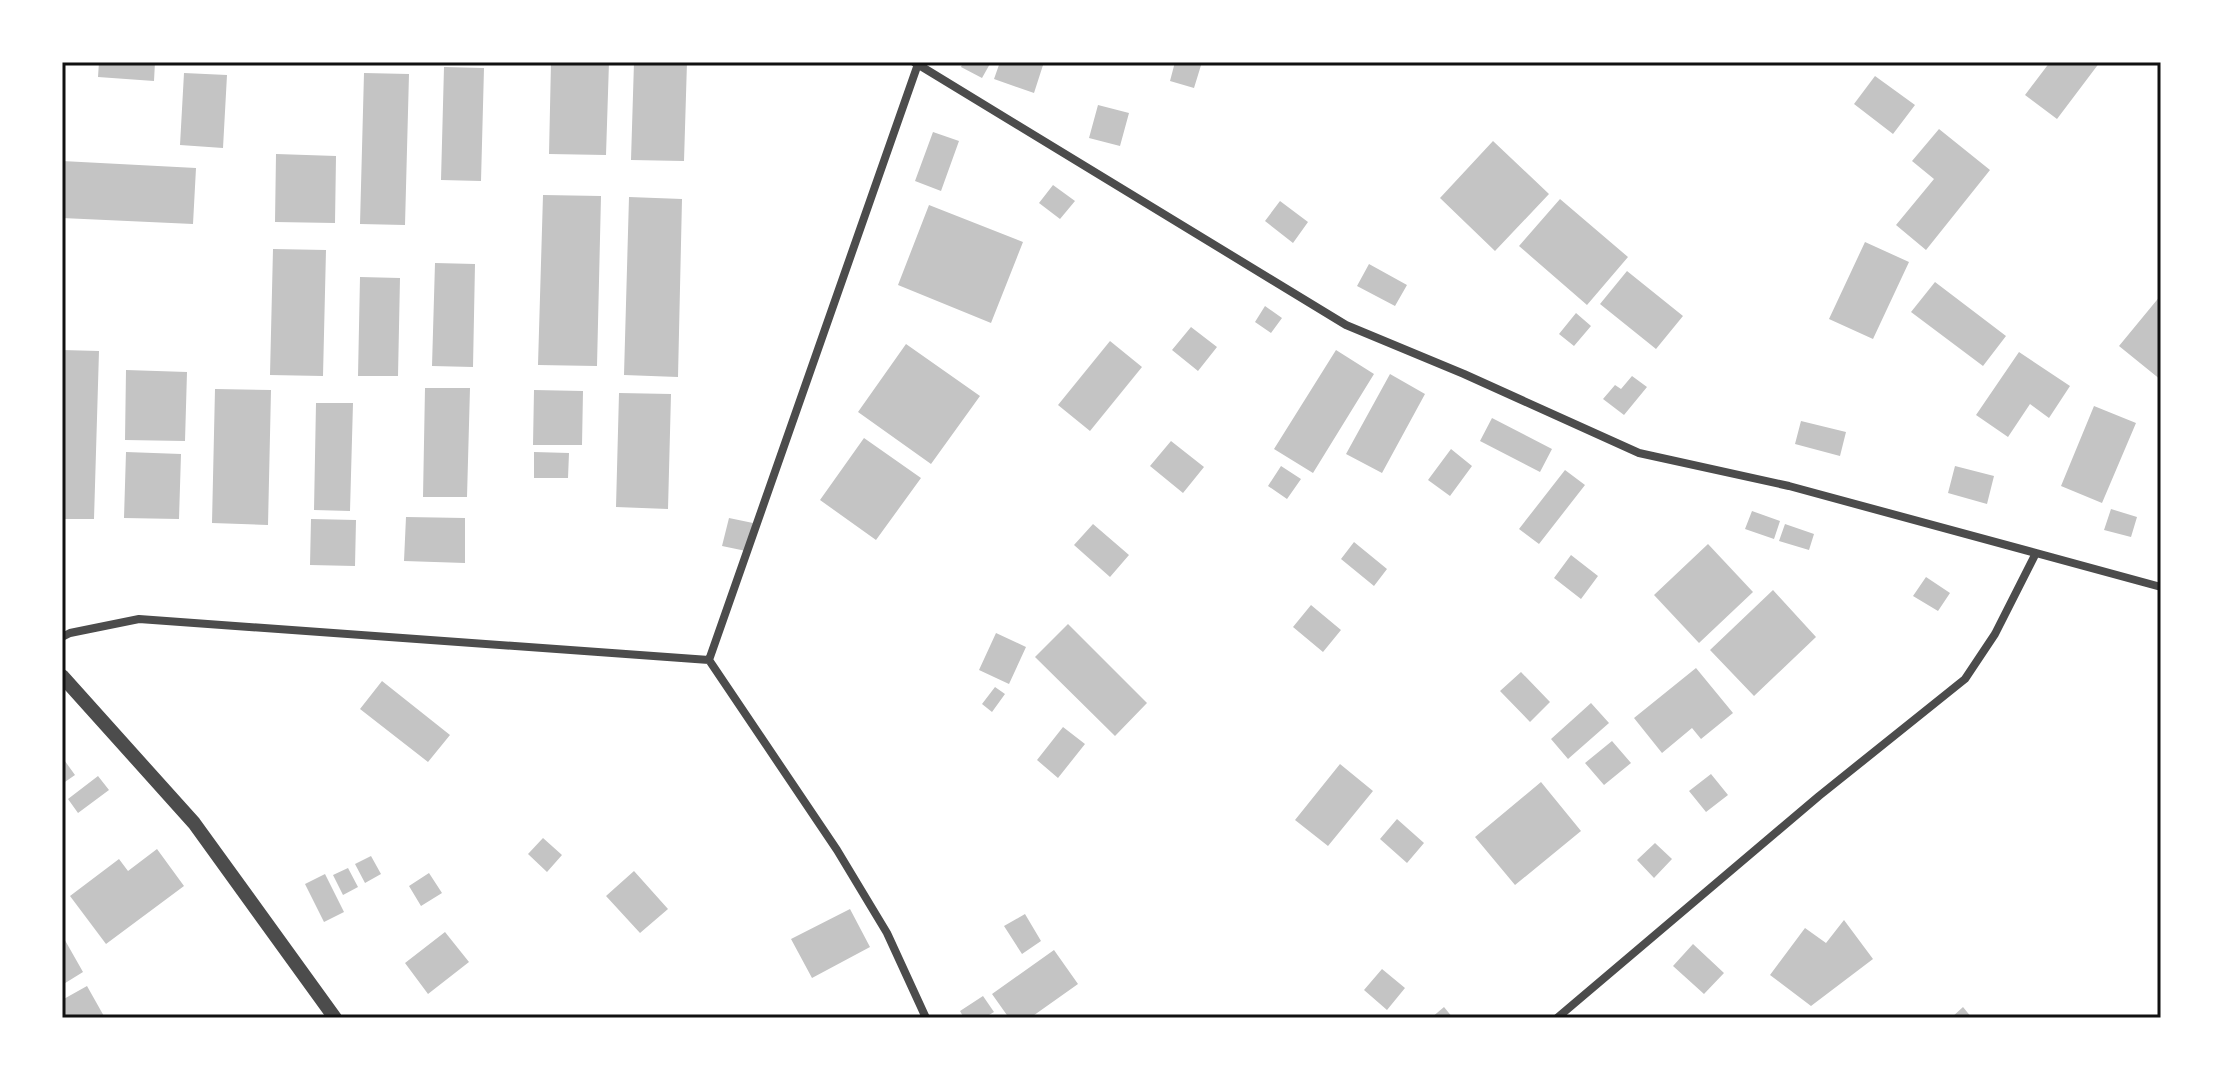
<svg xmlns="http://www.w3.org/2000/svg" width="2223" height="1080" viewBox="0 0 2223 1080" font-family="'IBM Plex Sans',sans-serif">
<style>
.building{fill:#c4c4c4}
.lines{fill:none;stroke-linecap:round;stroke-linejoin:round}
.minor{stroke:#4c4c4c;stroke-width:8}
.tertiary{stroke:#4c4c4c;stroke-width:14}
.neatline{fill:none;stroke:#111;stroke-width:3}
</style>
<rect width="100%" height="100%" fill="#fff"/>
<path class="building" d="M 99,62 L 155,62 L 154,81 L 98,77 Z
M 551,62 L 609,62 L 606,155 L 549,154 Z
M 634,62 L 687,62 L 684,161 L 631,160 Z
M 963,62 L 991,62 L 982,78 L 961,67 Z
M 1000,62 L 1044,62 L 1034,93 L 994,79 Z
M 1175,62 L 1202,62 L 1194,88 L 1170,81 Z
M 2050,62 L 2100,62 L 2057,119 L 2025,95 Z
M 444,67 L 484,68 L 481,181 L 441,180 Z
M 184,73 L 227,75 L 223,148 L 180,145 Z
M 364,73 L 409,74 L 405,225 L 360,224 Z
M 1875,76 L 1915,105 L 1893,134 L 1854,104 Z
M 1098,105 L 1129,113 L 1120,146 L 1089,138 Z
M 1939,129 L 1990,170 L 1926,250 L 1896,225 L 1934,179 L 1912,161 Z
M 933,132 L 959,141 L 941,191 L 915,181 Z
M 1493,141 L 1549,194 L 1495,251 L 1440,198 Z
M 276,154 L 336,156 L 335,223 L 275,222 Z
M 62,161 L 196,168 L 193,224 L 62,218 Z
M 1053,185 L 1075,201 L 1060,219 L 1039,203 Z
M 543,195 L 601,196 L 597,366 L 538,365 Z
M 629,197 L 682,199 L 678,377 L 624,375 Z
M 1560,199 L 1628,257 L 1587,305 L 1519,246 Z
M 1280,201 L 1308,222 L 1293,243 L 1265,221 Z
M 929,205 L 1023,242 L 991,323 L 898,285 Z
M 1865,242 L 1909,262 L 1873,339 L 1829,319 Z
M 273,249 L 326,250 L 323,376 L 270,375 Z
M 435,263 L 475,264 L 473,367 L 432,366 Z
M 1369,264 L 1407,285 L 1395,306 L 1357,286 Z
M 1627,271 L 1683,316 L 1656,349 L 1600,304 Z
M 360,277 L 400,278 L 398,376 L 358,376 Z
M 1935,282 L 2006,336 L 1983,366 L 1911,312 Z
M 2161,295 L 2161,380 L 2119,346 Z
M 1265,306 L 1282,318 L 1271,333 L 1255,322 Z
M 1576,313 L 1591,326 L 1574,346 L 1559,334 Z
M 1191,327 L 1217,347 L 1198,371 L 1172,350 Z
M 1110,341 L 1142,367 L 1090,431 L 1058,405 Z
M 906,344 L 980,396 L 931,464 L 858,412 Z
M 62,350 L 99,351 L 94,519 L 62,519 Z
M 1336,350 L 1374,374 L 1313,473 L 1274,449 Z
M 2019,352 L 2070,386 L 2049,418 L 2030,404 L 2008,437 L 1976,415 Z
M 126,370 L 187,372 L 185,441 L 125,440 Z
M 1390,374 L 1425,394 L 1382,473 L 1346,454 Z
M 1632,376 L 1647,387 L 1624,415 L 1603,399 L 1615,385 L 1621,389 Z
M 425,388 L 470,388 L 467,497 L 423,497 Z
M 215,389 L 271,390 L 268,525 L 212,523 Z
M 534,390 L 583,391 L 582,445 L 533,445 Z
M 619,393 L 671,394 L 668,509 L 616,507 Z
M 316,403 L 353,403 L 350,511 L 314,510 Z
M 2094,406 L 2136,423 L 2102,503 L 2061,486 Z
M 1492,418 L 1552,449 L 1540,472 L 1480,441 Z
M 1801,421 L 1846,432 L 1840,456 L 1795,444 Z
M 864,438 L 921,478 L 876,540 L 820,500 Z
M 1171,441 L 1204,467 L 1183,493 L 1150,466 Z
M 1451,449 L 1472,466 L 1450,496 L 1428,480 Z
M 126,452 L 181,454 L 179,519 L 124,518 Z
M 534,452 L 569,453 L 568,478 L 534,478 Z
M 1281,466 L 1301,479 L 1287,499 L 1268,486 Z
M 1955,466 L 1994,476 L 1987,504 L 1948,493 Z
M 1565,470 L 1585,485 L 1539,544 L 1519,529 Z
M 2111,509 L 2137,517 L 2131,537 L 2104,530 Z
M 1752,511 L 1780,521 L 1774,539 L 1745,529 Z
M 406,517 L 465,518 L 465,563 L 404,561 Z
M 729,518 L 753,523 L 746,551 L 722,546 Z
M 311,519 L 356,520 L 355,566 L 310,565 Z
M 1093,524 L 1129,555 L 1110,577 L 1074,545 Z
M 1785,524 L 1814,534 L 1809,550 L 1779,541 Z
M 1354,542 L 1387,569 L 1374,586 L 1341,559 Z
M 1708,544 L 1753,592 L 1699,643 L 1654,595 Z
M 1571,555 L 1598,576 L 1581,599 L 1554,578 Z
M 1926,577 L 1950,593 L 1938,611 L 1913,596 Z
M 1773,590 L 1816,637 L 1754,696 L 1710,650 Z
M 1311,605 L 1341,630 L 1323,652 L 1293,627 Z
M 1068,624 L 1147,703 L 1115,736 L 1035,657 Z
M 996,633 L 1026,647 L 1009,684 L 979,670 Z
M 1696,668 L 1733,713 L 1701,739 L 1692,728 L 1662,753 L 1634,718 Z
M 1521,672 L 1550,702 L 1530,722 L 1500,691 Z
M 382,681 L 450,735 L 428,762 L 360,709 Z
M 995,687 L 1005,694 L 992,712 L 982,704 Z
M 1591,703 L 1609,723 L 1568,759 L 1551,739 Z
M 1063,727 L 1085,744 L 1058,778 L 1037,760 Z
M 1612,741 L 1631,763 L 1604,785 L 1585,763 Z
M 62,757 L 75,775 L 62,784 Z
M 1340,764 L 1373,791 L 1328,846 L 1295,820 Z
M 1711,774 L 1728,795 L 1706,812 L 1689,791 Z
M 98,776 L 109,790 L 78,813 L 68,799 Z
M 1541,782 L 1581,831 L 1515,885 L 1475,837 Z
M 1397,819 L 1424,843 L 1407,863 L 1380,839 Z
M 543,838 L 562,855 L 547,872 L 528,854 Z
M 1655,843 L 1672,859 L 1654,878 L 1637,860 Z
M 157,849 L 184,886 L 106,944 L 70,896 L 119,859 L 128,871 Z
M 371,856 L 381,874 L 365,883 L 355,864 Z
M 348,868 L 358,887 L 343,895 L 333,875 Z
M 634,871 L 668,909 L 640,933 L 606,896 Z
M 429,873 L 442,893 L 421,906 L 409,886 Z
M 325,874 L 344,912 L 324,922 L 305,884 Z
M 850,909 L 870,947 L 812,978 L 791,939 Z
M 1025,914 L 1041,941 L 1022,954 L 1004,926 Z
M 1844,920 L 1873,959 L 1811,1006 L 1770,975 L 1805,928 L 1826,943 Z
M 445,932 L 469,962 L 428,994 L 405,963 Z
M 62,935 L 83,972 L 62,985 Z
M 1693,944 L 1724,973 L 1704,994 L 1673,966 Z
M 1054,950 L 1078,984 L 1030,1018 L 1009,1018 L 992,994 Z
M 1382,969 L 1405,988 L 1387,1010 L 1364,990 Z
M 87,986 L 105,1018 L 62,1018 L 62,1000 Z
M 983,996 L 994,1012 L 984,1018 L 964,1018 L 960,1011 Z
M 1444,1007 L 1453,1018 L 1431,1018 Z
M 1963,1007 L 1972,1018 L 1951,1018 Z"/>
<g class="lines">
<path class="minor" d="M 914,62 L 1346,325 L 1464,374 L 1639,453 L 1789,486 L 2161,587
M 62,637 L 70,633 L 139,619 L 709,660
M 709,660 L 918,64
M 709,660 L 837,850 L 887,933 L 926,1018
M 1557,1018 L 1819,796 L 1965,679 L 1995,634 L 2036,553"/>
<path class="tertiary" d="M 62,676 L 194,823 L 335,1018"/>
</g>
<rect width="2223" height="1080" fill="none" stroke="#ffffff" stroke-width="128"/>
<rect x="64" y="64" width="2095" height="952" class="neatline"/>
</svg>
